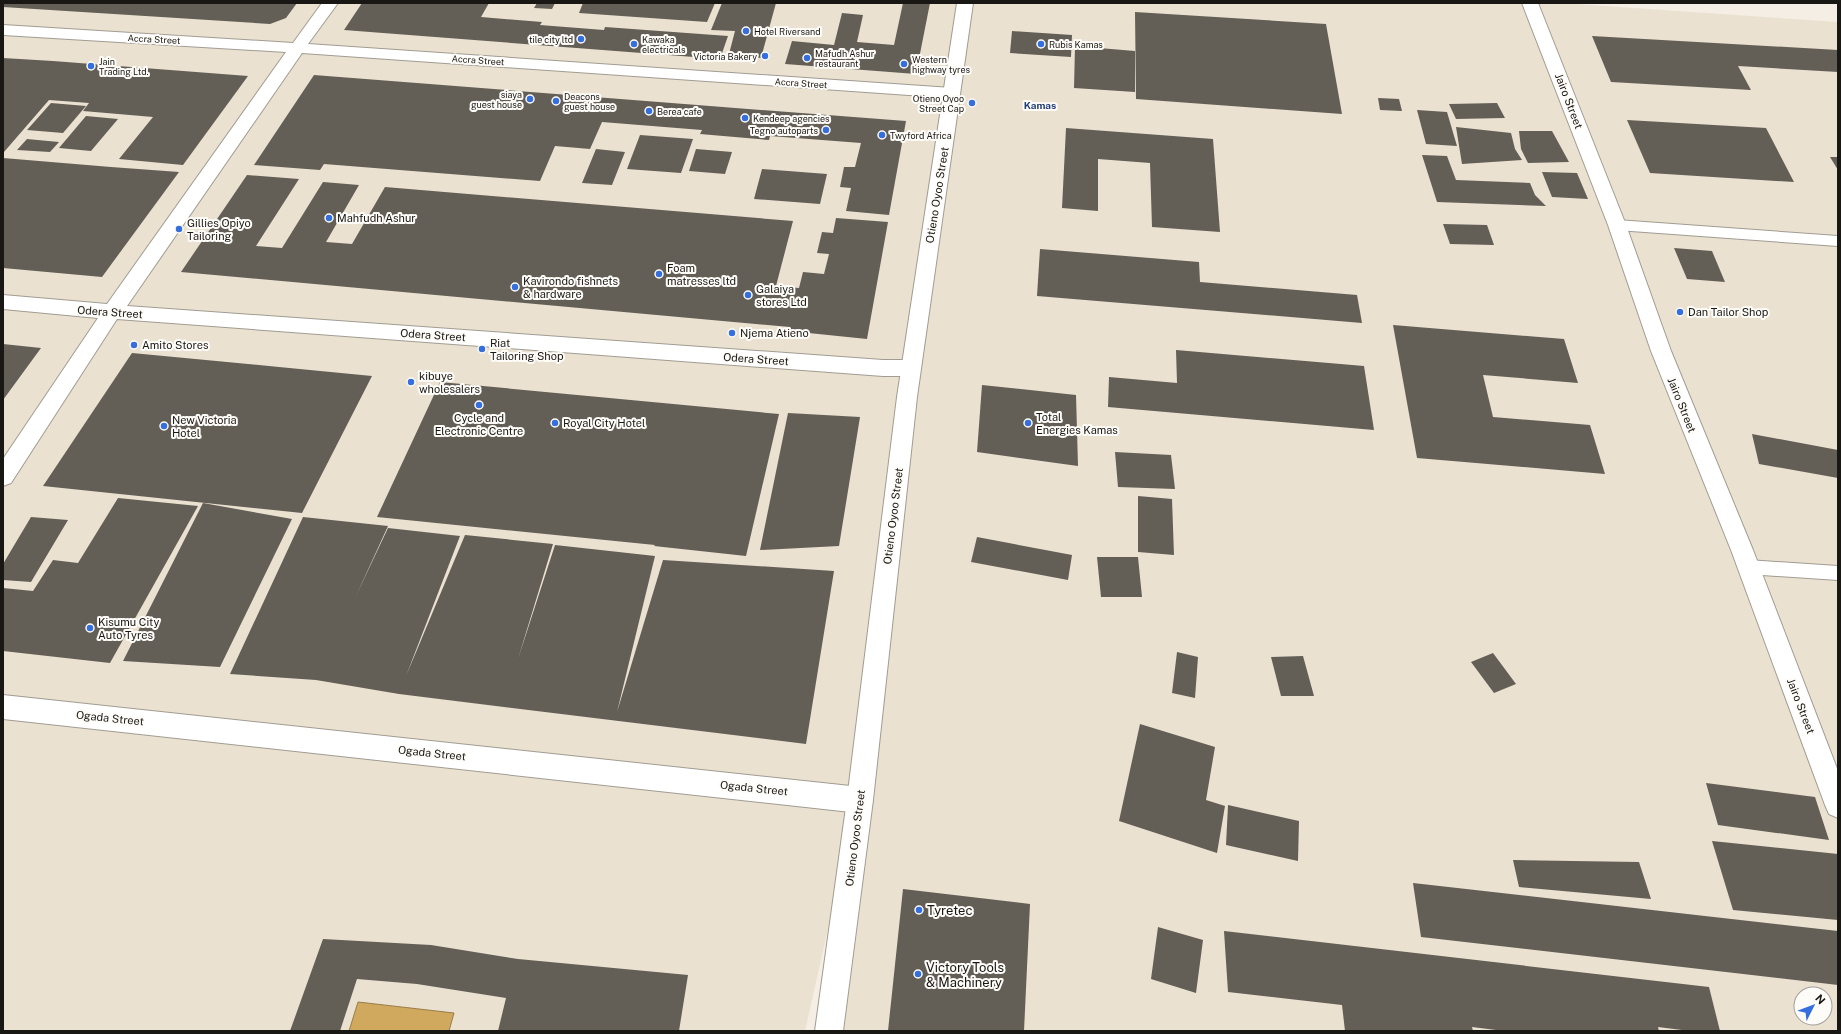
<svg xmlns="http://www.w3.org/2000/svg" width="1841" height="1034" viewBox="0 0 1841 1034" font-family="'Public Sans',sans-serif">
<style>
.built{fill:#ebe1d1;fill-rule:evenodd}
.water{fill:#d0a95f;stroke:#997d48}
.building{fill:#635e56}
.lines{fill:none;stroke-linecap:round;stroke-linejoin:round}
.lane-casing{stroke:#a19c92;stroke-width:2}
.street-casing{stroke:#a19c92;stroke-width:2}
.highway-casing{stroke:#a19c92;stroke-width:2}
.lane{fill:#fff;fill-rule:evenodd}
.street{fill:#fff;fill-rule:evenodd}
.highway{fill:#fff;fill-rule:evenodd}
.poi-dot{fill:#356fdd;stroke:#fefcf8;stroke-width:1.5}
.labels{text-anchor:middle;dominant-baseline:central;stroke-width:4;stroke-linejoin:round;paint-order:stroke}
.far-poi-label{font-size:9px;fill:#191713;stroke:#fefcf8;text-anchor:start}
.far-street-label{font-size:9px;fill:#191713;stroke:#fefcf8}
.far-neighbourhood-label{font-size:10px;font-weight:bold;fill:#213e75;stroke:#fefcf8}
.street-label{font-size:11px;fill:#191713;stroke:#fefcf8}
.poi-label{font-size:11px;fill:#191713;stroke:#fefcf8;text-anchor:start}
.near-poi-label{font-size:13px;fill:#191713;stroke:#fefcf8;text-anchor:start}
</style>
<rect width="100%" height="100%" fill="#f4eee4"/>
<path class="built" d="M 3,3 L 1561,3 L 1838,22 L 1838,1031 L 835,1031 L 858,796 L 805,1031 L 3,1031 ZM 1801,994 L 1825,994 L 1825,1018 L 1801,1018 Z"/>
<path class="water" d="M 358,1002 L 454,1013 L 449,1031 L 349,1031 Z"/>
<path class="building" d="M 3,3 L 297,3 L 286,18 L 270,24 L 3,7 Z
M 362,3 L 489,3 L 481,17 L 542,22 L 540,25 L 604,30 L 605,27 L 728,36 L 720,59 L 344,30 Z
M 537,3 L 555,3 L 552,9 L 534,8 Z
M 583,3 L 715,3 L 707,22 L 579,13 Z
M 722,3 L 776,3 L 761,58 L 729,54 L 735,31 L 711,30 Z
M 903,3 L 930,3 L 916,74 L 785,64 L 792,41 L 834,45 L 842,13 L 863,15 L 857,42 L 894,45 Z
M 1135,12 L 1326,24 L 1342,114 L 1136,99 Z
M 1012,31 L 1072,35 L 1071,57 L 1010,53 Z
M 1592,36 L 1838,50 L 1838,72 L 1738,66 L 1751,90 L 1611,82 Z
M 1075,46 L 1135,51 L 1135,92 L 1074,88 Z
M 3,58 L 53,61 L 248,76 L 183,165 L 119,159 L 153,117 L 83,111 L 89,103 L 49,100 L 4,152 Z
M 314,75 L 710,106 L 906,121 L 889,215 L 846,211 L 851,188 L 840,187 L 844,167 L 855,167 L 861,143 L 770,136 L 769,140 L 700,134 L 702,130 L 602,122 L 590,149 L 555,146 L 540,181 L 324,164 L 320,170 L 254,165 Z
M 1378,98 L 1399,99 L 1402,111 L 1380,110 Z
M 51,103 L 86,106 L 63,133 L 27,130 Z
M 1497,103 L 1505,118 L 1456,119 L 1449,104 Z
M 1417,110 L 1447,112 L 1457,146 L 1426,144 Z
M 86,116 L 118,119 L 91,151 L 59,148 Z
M 1627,120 L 1766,128 L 1794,182 L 1650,173 Z
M 1456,127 L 1511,133 L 1515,149 L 1522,160 L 1462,164 Z
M 1066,128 L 1213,139 L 1220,232 L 1152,227 L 1150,163 L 1098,159 L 1098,211 L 1062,208 Z
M 1519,131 L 1552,131 L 1569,162 L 1528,163 L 1521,149 Z
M 640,135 L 693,139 L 681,173 L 627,169 Z
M 27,139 L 59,142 L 50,152 L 17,150 Z
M 596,149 L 625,152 L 612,185 L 582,183 Z
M 696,149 L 732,152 L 725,174 L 689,171 Z
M 1422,155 L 1447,156 L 1456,180 L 1530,183 L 1535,195 L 1546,206 L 1437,202 Z
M 1830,157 L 1838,157 L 1838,170 Z
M 3,158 L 111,167 L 179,172 L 102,277 L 3,268 Z
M 762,169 L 827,174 L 820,204 L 754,199 Z
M 1542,172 L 1577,173 L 1588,199 L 1552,197 Z
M 247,175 L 299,179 L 256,246 L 282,248 L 323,182 L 359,185 L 326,242 L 352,244 L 385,187 L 793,221 L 776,286 L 799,288 L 803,272 L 824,274 L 829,254 L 817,253 L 822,232 L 833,233 L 836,218 L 888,222 L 867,339 L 789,331 L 790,327 L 181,272 Z
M 1443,224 L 1487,225 L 1494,245 L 1450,244 Z
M 1674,248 L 1712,251 L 1725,282 L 1687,279 Z
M 1040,249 L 1199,262 L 1200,282 L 1357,295 L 1362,323 L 1037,296 Z
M 1393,325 L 1564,339 L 1578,383 L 1483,375 L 1493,417 L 1590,425 L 1605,474 L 1417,458 Z
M 3,344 L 41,348 L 3,400 Z
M 1176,350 L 1364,366 L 1374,430 L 1108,407 L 1109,377 L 1177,383 Z
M 132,353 L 279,367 L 372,376 L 302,513 L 43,486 Z
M 440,382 L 779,414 L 746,556 L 654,546 L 655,545 L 377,517 Z
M 982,385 L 1076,395 L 1078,466 L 977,452 Z
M 788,413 L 860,417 L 839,546 L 760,550 Z
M 1752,434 L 1838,450 L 1838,478 L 1759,464 Z
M 1115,452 L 1171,455 L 1175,489 L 1118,487 Z
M 1138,496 L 1172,499 L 1174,555 L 1138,552 Z
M 118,498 L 198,506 L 110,663 L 3,651 L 3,588 L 33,591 L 53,560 L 78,563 Z
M 203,503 L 292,519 L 220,667 L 123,661 Z
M 31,517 L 68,520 L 31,582 L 3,580 L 3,564 Z
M 303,517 L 388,526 L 355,598 L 388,528 L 460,536 L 406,676 L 465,535 L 553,544 L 518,659 L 555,545 L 655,556 L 617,712 L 663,560 L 834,571 L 806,744 L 399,694 L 316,680 L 230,674 Z
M 977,537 L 1072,555 L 1068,580 L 971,562 Z
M 1097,557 L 1138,557 L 1142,597 L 1101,597 Z
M 1177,652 L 1198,657 L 1195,698 L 1172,693 Z
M 1493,653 L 1516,684 L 1494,693 L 1471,662 Z
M 1303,656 L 1314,696 L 1281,696 L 1271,657 Z
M 1140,724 L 1215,747 L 1206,800 L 1225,806 L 1217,853 L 1119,821 Z
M 1706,783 L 1815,797 L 1829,840 L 1718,825 Z
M 1228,805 L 1299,821 L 1298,861 L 1226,845 Z
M 1712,841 L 1838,854 L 1838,920 L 1733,910 Z
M 1513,860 L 1639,862 L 1651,899 L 1519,887 Z
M 1413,883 L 1838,931 L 1838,985 L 1421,937 Z
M 903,889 L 1030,904 L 1024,1031 L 888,1031 Z
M 1158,927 L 1203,940 L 1196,993 L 1151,979 Z
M 1224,931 L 1709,987 L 1720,1031 L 1690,1031 L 1658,1027 L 1659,1031 L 1504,1031 L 1472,1027 L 1473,1031 L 1345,1031 L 1342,1005 L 1228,992 Z
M 323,939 L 431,945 L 518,959 L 688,975 L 679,1031 L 498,1031 L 506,998 L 417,984 L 357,979 L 340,1031 L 290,1031 Z"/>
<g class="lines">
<g class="lane-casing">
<path id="lane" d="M 1617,220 L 1838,236 L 1838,246 L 1617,230 L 1612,228 L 1610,225 L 1612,222 Z
M 1748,560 L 1838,566 L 1838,580 L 1748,574 L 1742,572 L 1740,567 L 1742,562 Z"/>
</g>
<g class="street-casing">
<path id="street" d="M 322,3 L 338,3 L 308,44 L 952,88 L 958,89 L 960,93 L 958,97 L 952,98 L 302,53 L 127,306 L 883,360 L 911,360 L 918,362 L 921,368 L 918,374 L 911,376 L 883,376 L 117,319 L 11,483 L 3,486 L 3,459 L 98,318 L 3,309 L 3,295 L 107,304 L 286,52 L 3,35 L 3,25 L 293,43 Z
M 1522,3 L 1538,3 L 1626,225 L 1671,351 L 1753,550 L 1838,771 L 1838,818 L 1829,814 L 1825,805 L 1731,550 L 1651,351 L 1608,225 Z
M 3,695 L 860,787 L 869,791 L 873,800 L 869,809 L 860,813 L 3,719 Z"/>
</g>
<g class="highway-casing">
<path id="highway" d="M 957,3 L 973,3 L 917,397 L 873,800 L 843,1031 L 815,1031 L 847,800 L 897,397 Z"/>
</g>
<use href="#lane" class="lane"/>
<use href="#street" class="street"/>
<use href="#highway" class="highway"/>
</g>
<g class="poi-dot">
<circle cx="746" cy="31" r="4"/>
<circle cx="581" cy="39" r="4"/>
<circle cx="634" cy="44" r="4"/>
<circle cx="1041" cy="44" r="4"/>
<circle cx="765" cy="56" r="4"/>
<circle cx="807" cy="58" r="4"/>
<circle cx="904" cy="64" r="4"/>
<circle cx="91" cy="66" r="4"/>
<circle cx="530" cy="99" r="4"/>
<circle cx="556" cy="101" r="4"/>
<circle cx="972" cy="103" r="4"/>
<circle cx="649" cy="111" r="4"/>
<circle cx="745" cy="118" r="4"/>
<circle cx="826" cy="130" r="4"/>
<circle cx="882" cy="135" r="4"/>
<circle cx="329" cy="218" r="4"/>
<circle cx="179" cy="229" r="4"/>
<circle cx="659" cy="274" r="4"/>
<circle cx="515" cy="287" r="4"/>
<circle cx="748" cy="295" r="4"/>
<circle cx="1680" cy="312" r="4"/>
<circle cx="732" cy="333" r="4"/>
<circle cx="134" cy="345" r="4"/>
<circle cx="482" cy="349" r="4"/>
<circle cx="411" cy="382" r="4"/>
<circle cx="479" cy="405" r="4"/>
<circle cx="555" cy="423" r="4"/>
<circle cx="1028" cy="423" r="4"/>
<circle cx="164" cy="426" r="4"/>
<circle cx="90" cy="628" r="4"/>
<circle cx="919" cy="910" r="4"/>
<circle cx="918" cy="974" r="4"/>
</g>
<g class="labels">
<g class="far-poi-label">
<text x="754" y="31">Hotel Riversand</text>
<text x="573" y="39" text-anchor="end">tile city ltd</text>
<text x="642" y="39">Kawaka<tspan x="642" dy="10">electricals</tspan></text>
<text x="1049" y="44">Rubis Kamas</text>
<text x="815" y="53">Mafudh Ashur<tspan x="815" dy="10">restaurant</tspan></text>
<text x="757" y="56" text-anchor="end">Victoria Bakery</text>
<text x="912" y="59">Western<tspan x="912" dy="10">highway tyres</tspan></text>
<text x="99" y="61">Jain<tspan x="99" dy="10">Trading Ltd.</tspan></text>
<text x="522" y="94" text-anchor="end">siaya<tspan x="522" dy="10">guest house</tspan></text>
<text x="564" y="96">Deacons<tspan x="564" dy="10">guest house</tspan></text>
<text x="964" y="98" text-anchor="end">Otieno Oyoo<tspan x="964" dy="10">Street Cap</tspan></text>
<text x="657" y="111">Berea cafe</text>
<text x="753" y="118">Kendeep agencies</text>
<text x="818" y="130" text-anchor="end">Tegno autoparts</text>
<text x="890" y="135">Twyford Africa</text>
</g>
<g class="far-street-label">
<text transform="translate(154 39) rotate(3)">Accra Street</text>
<text transform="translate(478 60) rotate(4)">Accra Street</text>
<text transform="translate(801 83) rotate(4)">Accra Street</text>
</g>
<g class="far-neighbourhood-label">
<text x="1040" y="105">Kamas</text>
</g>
<g class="street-label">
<text transform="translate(1569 101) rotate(69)">Jairo Street</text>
<text transform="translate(937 195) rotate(-81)">Otieno Oyoo Street</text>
<text transform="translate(110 312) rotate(4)">Odera Street</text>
<text transform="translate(433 335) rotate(4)">Odera Street</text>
<text transform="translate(756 359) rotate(4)">Odera Street</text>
<text transform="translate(1682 405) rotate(68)">Jairo Street</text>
<text transform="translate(893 516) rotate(-83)">Otieno Oyoo Street</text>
<text transform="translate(1801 706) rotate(69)">Jairo Street</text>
<text transform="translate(110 718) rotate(6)">Ogada Street</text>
<text transform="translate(432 753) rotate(6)">Ogada Street</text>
<text transform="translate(754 788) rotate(6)">Ogada Street</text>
<text transform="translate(855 838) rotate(-83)">Otieno Oyoo Street</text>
</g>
<g class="poi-label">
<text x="337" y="218">Mahfudh Ashur</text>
<text x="187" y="223">Gillies Opiyo<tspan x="187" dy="13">Tailoring</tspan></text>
<text x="667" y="268">Foam<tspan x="667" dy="13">matresses ltd</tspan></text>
<text x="523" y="281">Kavirondo fishnets<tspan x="523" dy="13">&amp; hardware</tspan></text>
<text x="756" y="289">Galaiya<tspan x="756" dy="13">stores Ltd</tspan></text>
<text x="1688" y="312">Dan Tailor Shop</text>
<text x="740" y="333">Njema Atieno</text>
<text x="490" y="343">Riat<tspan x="490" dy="13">Tailoring Shop</tspan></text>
<text x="142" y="345">Amito Stores</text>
<text x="419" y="376">kibuye<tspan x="419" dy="13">wholesalers</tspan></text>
<text x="1036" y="417">Total<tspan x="1036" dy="13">Energies Kamas</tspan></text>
<text x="479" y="418" text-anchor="middle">Cycle and<tspan x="479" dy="13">Electronic Centre</tspan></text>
<text x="172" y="420">New Victoria<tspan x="172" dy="13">Hotel</tspan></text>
<text x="563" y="423">Royal City Hotel</text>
<text x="98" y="622">Kisumu City<tspan x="98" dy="13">Auto Tyres</tspan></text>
</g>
<g class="near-poi-label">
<text x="927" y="910">Tyretec</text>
<text x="926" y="967">Victory Tools<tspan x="926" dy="15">&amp; Machinery</tspan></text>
</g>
</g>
<rect width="1841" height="1034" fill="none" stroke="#191713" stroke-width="8"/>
<g transform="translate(1813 1006) rotate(48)"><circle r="19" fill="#fefcf8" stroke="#a2a09c"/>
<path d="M0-3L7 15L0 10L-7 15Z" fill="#356fdd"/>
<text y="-6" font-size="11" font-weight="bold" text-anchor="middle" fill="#191713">N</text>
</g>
</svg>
